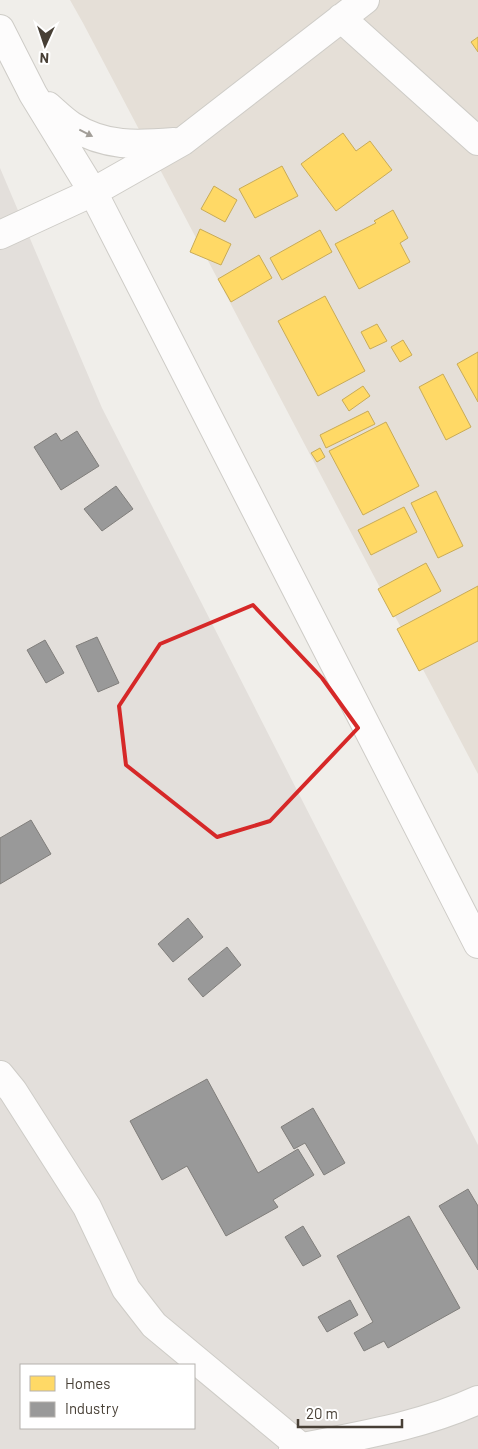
<svg xmlns="http://www.w3.org/2000/svg" width="478" height="1449" viewBox="0 0 478 1449" font-family="Barlow,sans-serif">
<style>
.residential{fill:#e5dfd7}
.industrial{fill:#e3dfdb;fill-rule:evenodd}
.homes{fill:#ffd966;stroke:#c8ab57}
.industry{fill:#999;stroke:#807e7b}
.lines{fill:none;stroke-linecap:round;stroke-linejoin:round}
.minor-casing{stroke:#ceccc7;stroke-width:30}
.minor{stroke:#fdfcfc;stroke-width:28}
.oneway{fill:#a29e98}
.marked{fill:none;stroke:#d62828;stroke-width:4;stroke-linejoin:round}
</style>
<rect width="100%" height="100%" fill="#f0eeea"/>
<path class="residential" d="M 70,0 L 478,0 L 478,774 L 83,23 Z"/>
<path class="industrial" d="M 0,168 L 102,408 L 478,1145 L 478,1449 L 0,1449 ZM 21,1365 L 194,1365 L 194,1428 L 21,1428 Z"/>
<path class="homes" d="M 478,37 L 478,52 L 471,42 Z
M 343,133 L 356,151 L 370,141 L 392,170 L 336,211 L 301,164 Z
M 282,166 L 298,196 L 255,218 L 239,189 Z
M 214,186 L 237,200 L 225,222 L 201,209 Z
M 393,210 L 408,238 L 400,243 L 410,262 L 359,289 L 335,244 L 376,223 L 374,221 Z
M 200,229 L 231,244 L 221,265 L 190,252 Z
M 320,230 L 332,252 L 282,280 L 270,258 Z
M 259,255 L 272,278 L 231,302 L 218,279 Z
M 325,296 L 365,371 L 318,396 L 278,321 Z
M 377,324 L 387,341 L 370,349 L 361,332 Z
M 403,340 L 412,355 L 400,362 L 391,347 Z
M 478,352 L 478,402 L 457,364 Z
M 443,374 L 471,427 L 446,440 L 419,387 Z
M 363,386 L 370,396 L 349,411 L 342,400 Z
M 368,411 L 375,424 L 326,448 L 320,435 Z
M 386,422 L 419,486 L 363,515 L 329,451 Z
M 320,448 L 325,457 L 317,462 L 311,453 Z
M 436,491 L 463,546 L 438,558 L 411,503 Z
M 404,507 L 417,532 L 371,555 L 358,530 Z
M 426,563 L 441,591 L 393,617 L 378,589 Z
M 478,586 L 478,641 L 419,671 L 397,629 Z"/>
<path class="industry" d="M 77,431 L 99,466 L 61,490 L 34,447 L 56,433 L 61,441 Z
M 116,486 L 133,509 L 102,531 L 84,509 Z
M 97,637 L 119,683 L 98,692 L 76,646 Z
M 45,640 L 64,673 L 46,683 L 27,650 Z
M 31,820 L 51,854 L 0,884 L 0,838 Z
M 188,918 L 203,937 L 173,962 L 158,944 Z
M 227,947 L 241,965 L 203,997 L 188,979 Z
M 207,1079 L 258,1173 L 298,1149 L 314,1175 L 273,1200 L 278,1207 L 226,1236 L 187,1166 L 162,1180 L 130,1121 Z
M 313,1108 L 345,1163 L 324,1175 L 305,1143 L 294,1149 L 281,1127 Z
M 468,1189 L 478,1206 L 478,1270 L 439,1206 Z
M 409,1216 L 460,1308 L 388,1348 L 384,1341 L 364,1351 L 354,1333 L 373,1322 L 337,1256 Z
M 303,1226 L 321,1256 L 303,1266 L 285,1237 Z
M 350,1300 L 358,1315 L 327,1332 L 318,1317 Z"/>
<g class="lines">
<g class="minor-casing">
<path id="minor" d="M 341,18 L 478,141
M 0,29 L 33,94 L 93,192 L 478,944
M 48,106 C 56,113 64,121 72,126 C 105,147 137,145 174,142
M 0,235 L 93,192 L 183,141 L 365,0
M 0,1075 L 13,1091 L 87,1207 L 126,1289 L 154,1325 L 301,1447
M 293,1449 C 356,1436 419,1427 478,1400"/>
</g>
<use href="#minor" class="minor"/>
</g>
<defs><path id="oneway-solid" d="M-6-.8H1V-3.2L6.5 0L1 3.2V.8H-6Z" transform="scale(1.25)"/></defs>
<use class="oneway" href="#oneway-solid" transform="translate(86 133) rotate(27)"/>
<path class="marked" d="M 253,605 L 322,678 L 358,728 L 270,821 L 217,837 L 126,765 L 119,706 L 160,644 Z"/>
<rect x="20" y="1364" width="175" height="65" fill="#ffffff" stroke="#b5b2ae"/>
<rect x="30" y="1376" width="25" height="15" fill="#ffd966" stroke="#b5b2ae"/>
<text x="65" y="1389" font-size="15" fill="#473f35">Homes</text>
<rect x="30" y="1402" width="25" height="15" fill="#999999" stroke="#b5b2ae"/>
<text x="65" y="1414" font-size="15" fill="#473f35">Industry</text>
<g transform="translate(45 45) rotate(183)" stroke="#ffffff" stroke-width="4" paint-order="stroke">
<path d="M0-4L9 19L0 12L-9 19Z" fill="#473f35"/>
<text y="-8" font-size="14" font-weight="bold" text-anchor="middle" fill="#473f35">N</text>
</g>
<path d="M298 1419v8h104v-8" fill="none" stroke="#473f35" stroke-width="2.5"/>
<text x="306" y="1419" font-size="15" fill="#473f35" stroke="#ffffff" stroke-width="4" paint-order="stroke">20 m</text>
</svg>
